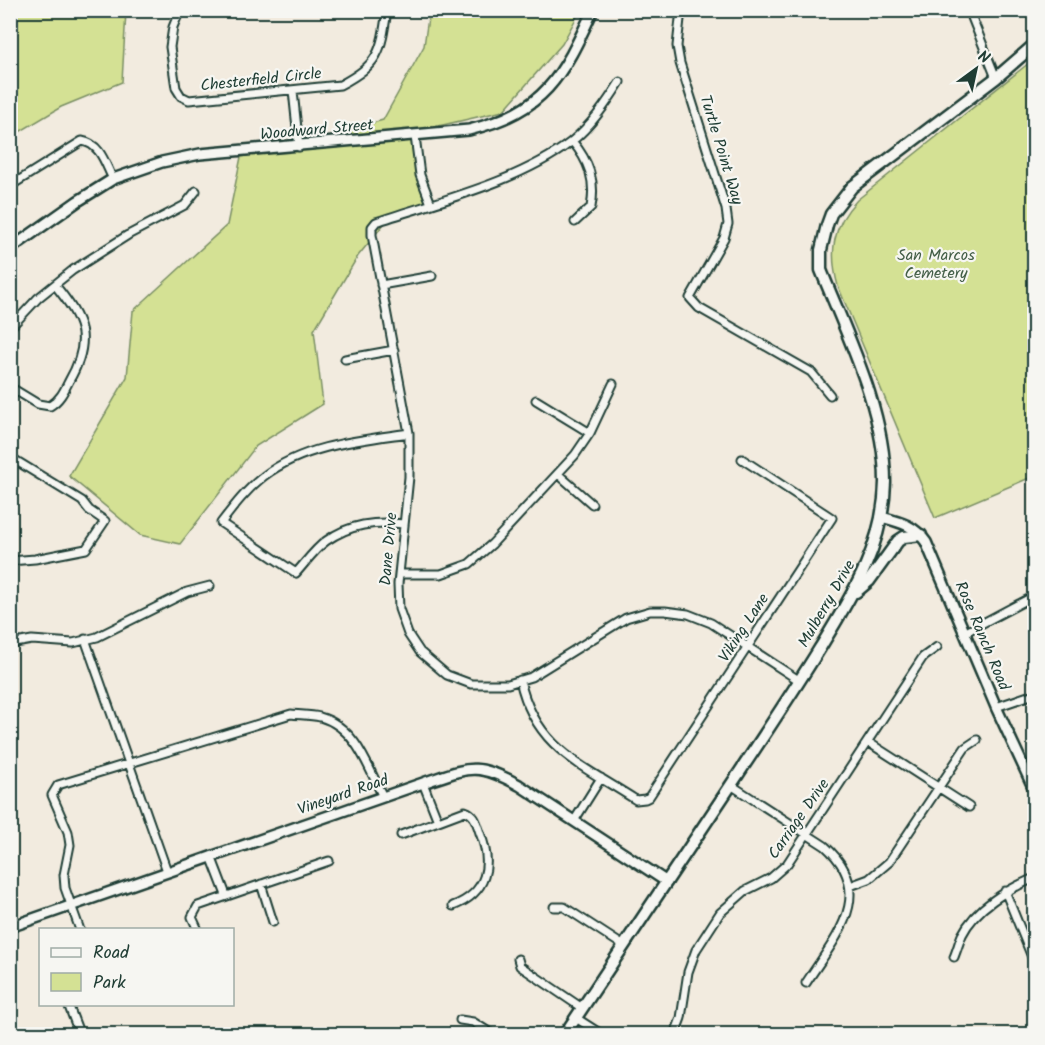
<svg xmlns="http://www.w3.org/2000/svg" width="1045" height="1045" viewBox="0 0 1045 1045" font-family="Kalam,sans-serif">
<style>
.green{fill:#d4e194;stroke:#7a8f64;stroke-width:1.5}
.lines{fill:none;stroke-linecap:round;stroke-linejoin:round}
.minor-casing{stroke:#1f3d34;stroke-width:11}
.tertiary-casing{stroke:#1f3d34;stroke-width:14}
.secondary-casing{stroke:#1f3d34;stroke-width:15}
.minor{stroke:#f6f6f2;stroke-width:7}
.tertiary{stroke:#f6f6f2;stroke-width:9}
.secondary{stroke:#f6f6f2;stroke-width:10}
.labels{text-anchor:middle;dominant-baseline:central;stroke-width:4.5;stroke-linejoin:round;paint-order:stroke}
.street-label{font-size:16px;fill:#1f3d34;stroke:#f6f6f2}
.park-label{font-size:16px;fill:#435e47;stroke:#f6f6f2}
</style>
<rect width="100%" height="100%" fill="#f2ebdf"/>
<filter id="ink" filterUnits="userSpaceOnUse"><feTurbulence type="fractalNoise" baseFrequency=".0167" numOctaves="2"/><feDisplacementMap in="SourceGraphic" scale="12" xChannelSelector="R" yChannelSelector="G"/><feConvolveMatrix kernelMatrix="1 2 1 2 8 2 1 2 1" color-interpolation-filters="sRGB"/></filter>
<g filter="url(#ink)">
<path class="green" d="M 10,11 L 126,11 L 122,82 L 61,107 L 11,137 Z
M 429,11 L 580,11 L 562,44 L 503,111 L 391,137 L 415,136 L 419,169 L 431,204 L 388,219 L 358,256 L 314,330 L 323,404 L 256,446 L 180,544 L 140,535 L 69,476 L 127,377 L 133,311 L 227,225 L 241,157 L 311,145 L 343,131 L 383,120 L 424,46 Z
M 1034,59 L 1034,476 L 935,518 L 838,286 C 829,253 832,226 857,200 Z"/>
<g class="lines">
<g class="minor-casing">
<path id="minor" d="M 180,10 L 173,27 L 170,47 L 176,88 L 181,96 L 189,100 L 340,85 C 379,64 381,53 387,10
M 681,10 L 677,46 L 680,63 L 726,209 L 728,224 L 724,238 L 690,298 L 699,308 L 811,372 L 830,395
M 969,10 L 996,78
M 620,82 C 606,104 591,126 571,142 C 519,182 438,201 376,222 L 372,227 L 372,235 L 409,433 L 409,477 L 398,584 L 399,609 L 408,634 L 420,652 L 447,675 L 471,684 L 508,684 L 531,677 L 626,618 L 650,611 L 665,611 L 688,614 L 711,623 L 800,681
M 293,91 L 299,147
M 415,136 L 420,175 L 431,204
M 572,141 C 589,161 596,181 591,207 L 575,222
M 10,186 L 82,141 C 101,144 105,164 113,179
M 381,285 L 432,276
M 10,328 L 38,298 L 73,270 L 128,235 L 185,205 L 196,191
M 345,359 L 394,350
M 10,387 L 38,404 L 50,406 C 60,400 64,391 69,381 C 93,339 83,320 55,285
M 536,400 L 590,433
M 10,457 L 82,501 L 89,510 L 105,521 L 86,549 L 35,559 L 10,561
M 558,474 L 592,504
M 404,524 C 375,521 350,524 326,541 C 315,549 305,563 296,573 L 221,523 C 234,506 247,489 264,476 C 304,445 361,440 409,433
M 399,574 L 441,574 L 469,564 L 492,544 L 575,455 L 590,433 L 613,384
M 964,633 L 1034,596
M 85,639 L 167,871
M 10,644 L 32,640 L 73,643 L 97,637 L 187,592 L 210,586
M 520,680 C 535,748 582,765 636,800 L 645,799 L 649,797 L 832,518 L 742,459
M 996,707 L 1034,694
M 868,742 L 969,807
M 423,783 L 438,821
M 731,785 L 825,846 C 878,893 835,938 806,983
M 574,821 L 601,778
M 401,835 L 465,811 C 475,814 477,824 480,833 C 493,865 487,893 453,906
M 211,856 L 226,895
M 261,884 L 273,922
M 850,886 L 869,879 L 889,862 L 965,748 L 977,740
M 1005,891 L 1034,962
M 554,907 L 564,907 L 624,946
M 80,930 L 65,888 L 64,875 L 70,845 L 68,832 L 52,795 L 58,785 L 291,714 C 300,715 311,715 320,717 C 356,727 368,767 383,797
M 198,930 L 192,917 L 198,906 L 329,861
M 954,957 C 957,950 959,942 962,935 C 976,907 1007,890 1034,878
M 518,959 L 520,966 L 582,1008
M 68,1004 L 78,1030
M 576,1018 L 601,1034
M 460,1020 L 473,1022 L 492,1034
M 675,1034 L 681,1018 L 688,972 L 696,950 L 720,913 L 745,891 L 771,878 L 787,864 L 923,657 L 937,647"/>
</g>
<g class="tertiary-casing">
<path id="tertiary" d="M 10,249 L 78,201 L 113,179 L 162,162 L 200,154 L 469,130 C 545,111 562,77 593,10
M 881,517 C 900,522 914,525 926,542 L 996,707 L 1034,789
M 10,927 L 423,783 C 468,768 475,761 519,785 L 667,882"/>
</g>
<g class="secondary-casing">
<path id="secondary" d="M 856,592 L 869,581 L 898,541 L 904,537 L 921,535
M 565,1034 C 620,951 676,868 731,785 C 761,740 791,695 820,648 C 852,596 884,545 885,482 C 885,411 847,335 821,270 L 821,250 L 827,225 L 831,214 L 852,187 L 996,78 L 1034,45"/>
</g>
<use href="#minor" class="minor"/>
<use href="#tertiary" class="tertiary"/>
<use href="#secondary" class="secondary"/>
</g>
</g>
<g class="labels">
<g class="street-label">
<text transform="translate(261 80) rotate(-6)">Chesterfield Circle</text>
<text transform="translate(317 130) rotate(-5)">Woodward Street</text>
<text transform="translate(721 150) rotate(73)">Turtle Point Way</text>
<text transform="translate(389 549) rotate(-85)">Dane Drive</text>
<text transform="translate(827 604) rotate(-60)">Mulberry Drive</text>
<text transform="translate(744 628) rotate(-57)">Viking Lane</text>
<text transform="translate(982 636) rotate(67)">Rose Ranch Road</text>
<text transform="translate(343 795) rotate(-19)">Vineyard Road</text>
<text transform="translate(799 819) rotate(-55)">Carriage Drive</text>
</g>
<g class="park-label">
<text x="936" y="255">San Marcos<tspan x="936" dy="18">Cemetery</tspan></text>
</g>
</g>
<rect width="1045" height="1045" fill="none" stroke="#f6f6f2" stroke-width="36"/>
<rect x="18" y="18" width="1009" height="1009" fill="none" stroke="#1f3d34" stroke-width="2" filter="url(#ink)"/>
<rect x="39" y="928" width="195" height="78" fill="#f6f6f2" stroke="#a0aca6" stroke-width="1.5"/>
<rect x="51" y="948" width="30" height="9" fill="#f6f6f2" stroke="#a0aca6" stroke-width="1.5"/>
<text x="93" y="958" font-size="18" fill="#1f3d34">Road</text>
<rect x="51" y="973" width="30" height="18" fill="#d4e194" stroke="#a0aca6" stroke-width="1.5"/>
<text x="93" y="988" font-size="18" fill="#1f3d34">Park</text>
<g transform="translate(976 69) rotate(33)" stroke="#f6f6f2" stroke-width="4.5" paint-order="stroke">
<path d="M0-4.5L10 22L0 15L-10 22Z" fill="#1f3d34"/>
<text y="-9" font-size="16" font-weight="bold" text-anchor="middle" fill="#1f3d34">N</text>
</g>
</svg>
